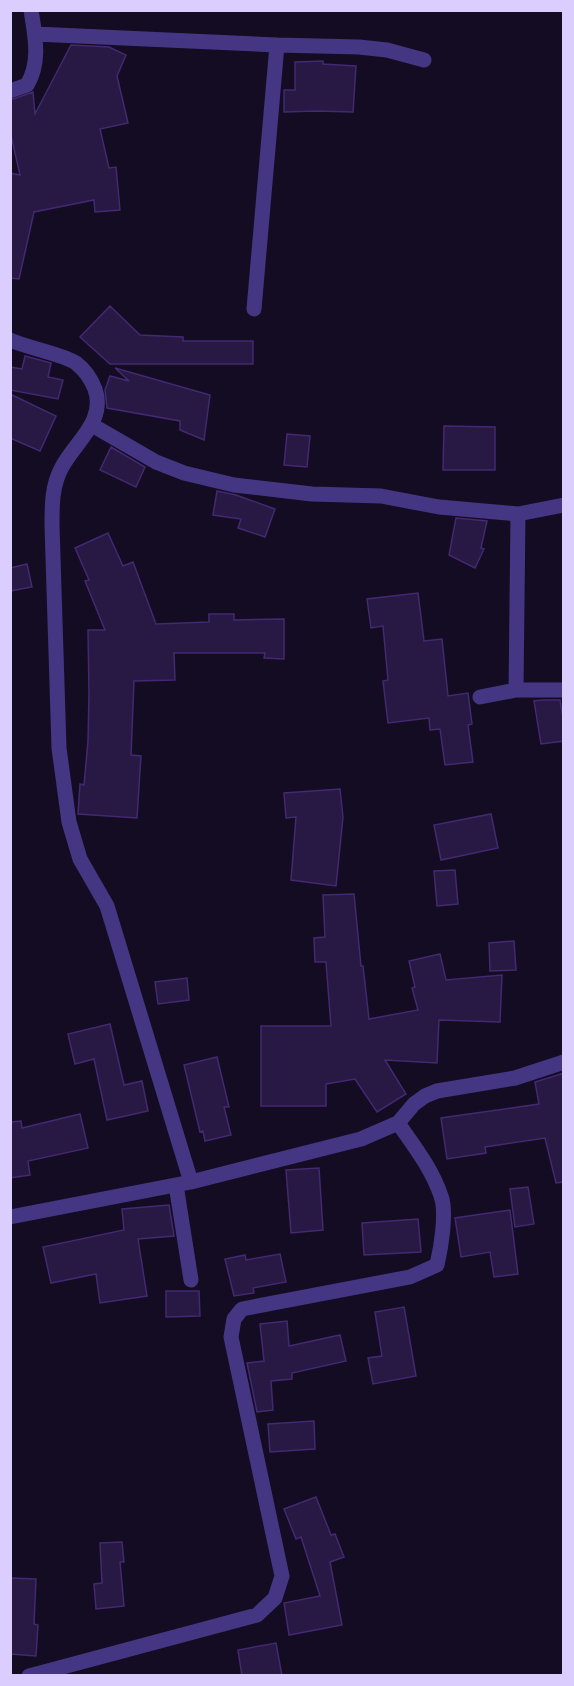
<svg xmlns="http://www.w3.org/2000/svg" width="574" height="1686" viewBox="0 0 574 1686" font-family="'Exo 2',sans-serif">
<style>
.building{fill:#281844;stroke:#422971;stroke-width:1.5}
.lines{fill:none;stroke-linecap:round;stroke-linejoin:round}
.minor{stroke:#453683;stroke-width:15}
</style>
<rect width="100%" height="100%" fill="#140c22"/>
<path class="building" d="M 71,45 L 109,47 L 126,55 L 117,76 L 128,123 L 100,129 L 109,168 L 116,167 L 120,210 L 95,212 L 94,200 L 34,212 L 19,279 L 10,278 L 10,173 L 20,175 L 10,131 L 10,100 L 33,92 L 35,114 Z
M 323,61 L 323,64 L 356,66 L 353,112 L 317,111 L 284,112 L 284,90 L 295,90 L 295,62 Z
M 110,306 L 140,335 L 183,337 L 183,341 L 253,341 L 253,364 L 110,364 L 80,337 Z
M 25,356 L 51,363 L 48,377 L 63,380 L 58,399 L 10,390 L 10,367 L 22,369 Z
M 115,368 L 210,395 L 204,440 L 180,430 L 180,421 L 107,408 L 105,390 L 110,376 L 129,381 Z
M 10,394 L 56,416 L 40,451 L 10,438 Z
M 444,426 L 495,427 L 495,470 L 443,470 Z
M 287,434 L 310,436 L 307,467 L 284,465 Z
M 111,447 L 145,467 L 136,487 L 100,470 Z
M 217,491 L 236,495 L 275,509 L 265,537 L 238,528 L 241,519 L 213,515 Z
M 456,518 L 487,521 L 481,548 L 484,549 L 475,568 L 449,555 Z
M 108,533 L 123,566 L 133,562 L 156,624 L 209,622 L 209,614 L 234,614 L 234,620 L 284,619 L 284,659 L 264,658 L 265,653 L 174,653 L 175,680 L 134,681 L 131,755 L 141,756 L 137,818 L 78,814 L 80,784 L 84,785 L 88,741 L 89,694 L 88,630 L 105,630 L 85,581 L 89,580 L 75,548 Z
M 27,564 L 32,587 L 10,591 L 10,568 Z
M 418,593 L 424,641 L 442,639 L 448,696 L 468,693 L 472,724 L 468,725 L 473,762 L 445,765 L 440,729 L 430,730 L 429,718 L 388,723 L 383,681 L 388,680 L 383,626 L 371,628 L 367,599 Z
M 542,700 L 560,700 L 564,723 L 564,741 L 541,744 L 534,701 Z
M 340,789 L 343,817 L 336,886 L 291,880 L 296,817 L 286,818 L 284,793 Z
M 491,814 L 498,848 L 441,860 L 434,825 Z
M 455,870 L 458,904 L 437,906 L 434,871 Z
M 354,894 L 361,966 L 363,966 L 369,1019 L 418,1010 L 412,988 L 415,987 L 409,961 L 440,954 L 446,980 L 502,975 L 500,1022 L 439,1020 L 437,1063 L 385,1060 L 406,1094 L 377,1112 L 355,1079 L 326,1084 L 326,1106 L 261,1106 L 261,1026 L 331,1026 L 326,962 L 315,962 L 314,938 L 325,937 L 323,895 Z
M 514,941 L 516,970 L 490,971 L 489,943 Z
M 187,978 L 189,1000 L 158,1004 L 155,982 Z
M 110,1024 L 124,1085 L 142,1081 L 148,1111 L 107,1120 L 94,1059 L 75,1064 L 68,1034 Z
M 217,1057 L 229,1107 L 224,1107 L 231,1135 L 205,1141 L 203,1131 L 200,1132 L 184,1065 Z
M 564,1073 L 564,1182 L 556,1183 L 545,1138 L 485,1147 L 486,1153 L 447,1159 L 441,1118 L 539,1104 L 535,1082 Z
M 80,1114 L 88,1148 L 28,1161 L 30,1175 L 10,1178 L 10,1122 L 21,1121 L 22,1128 Z
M 319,1168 L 323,1230 L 291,1233 L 286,1170 Z
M 528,1187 L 534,1224 L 515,1227 L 510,1189 Z
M 169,1205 L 174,1236 L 138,1239 L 147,1296 L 100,1303 L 96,1274 L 51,1283 L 43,1247 L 124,1230 L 122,1209 Z
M 510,1210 L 518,1274 L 494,1277 L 490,1252 L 461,1257 L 455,1218 Z
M 418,1219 L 421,1252 L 364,1255 L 362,1223 Z
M 280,1254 L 286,1282 L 253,1288 L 254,1293 L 234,1296 L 225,1259 L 245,1255 L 246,1260 Z
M 166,1291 L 199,1291 L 200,1316 L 166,1317 Z
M 404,1307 L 416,1376 L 373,1384 L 368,1358 L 382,1356 L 375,1312 Z
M 287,1321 L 289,1346 L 340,1335 L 346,1361 L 292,1373 L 292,1379 L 271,1381 L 273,1410 L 257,1412 L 247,1363 L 264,1361 L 260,1324 Z
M 314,1421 L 315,1449 L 270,1452 L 268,1424 Z
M 316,1497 L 331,1535 L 335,1534 L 344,1557 L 330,1562 L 342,1625 L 289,1635 L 284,1603 L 320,1596 L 301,1537 L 296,1539 L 284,1509 Z
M 122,1542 L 124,1562 L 120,1562 L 124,1606 L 96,1609 L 94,1584 L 102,1583 L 100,1543 Z
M 10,1578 L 36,1579 L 34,1624 L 38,1625 L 36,1656 L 10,1654 Z
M 276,1643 L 282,1676 L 242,1676 L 238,1650 Z"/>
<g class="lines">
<path class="minor" d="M 35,34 L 277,45 L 359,47 L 387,50 L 424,60
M 10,91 L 27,85 C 41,62 35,36 31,10
M 254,309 L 277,45
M 10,340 C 28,348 62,354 76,363 C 85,370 91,379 95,389 C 106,421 76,441 62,467 C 52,485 52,504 52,525 L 59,748 L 69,822 L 80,859 L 107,906 L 191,1182
M 92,425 L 156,462 L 184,473 L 234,485 L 312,494 L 381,496 L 439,507 L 518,514 L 564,505
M 516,690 L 518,514
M 480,697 L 516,690 L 564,690
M 176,1185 L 191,1280
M 10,1217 L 191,1182 L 361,1139 L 398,1123 L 414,1104 L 425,1096 L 437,1091 L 515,1078 L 564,1062
M 29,1676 L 257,1615 L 275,1598 L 282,1576 L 231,1337 L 234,1319 L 242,1309 L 410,1277 L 437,1265 C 441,1248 447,1212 441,1196 C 432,1169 414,1146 398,1123"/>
</g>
<rect width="574" height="1686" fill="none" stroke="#dbceff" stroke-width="24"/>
</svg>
